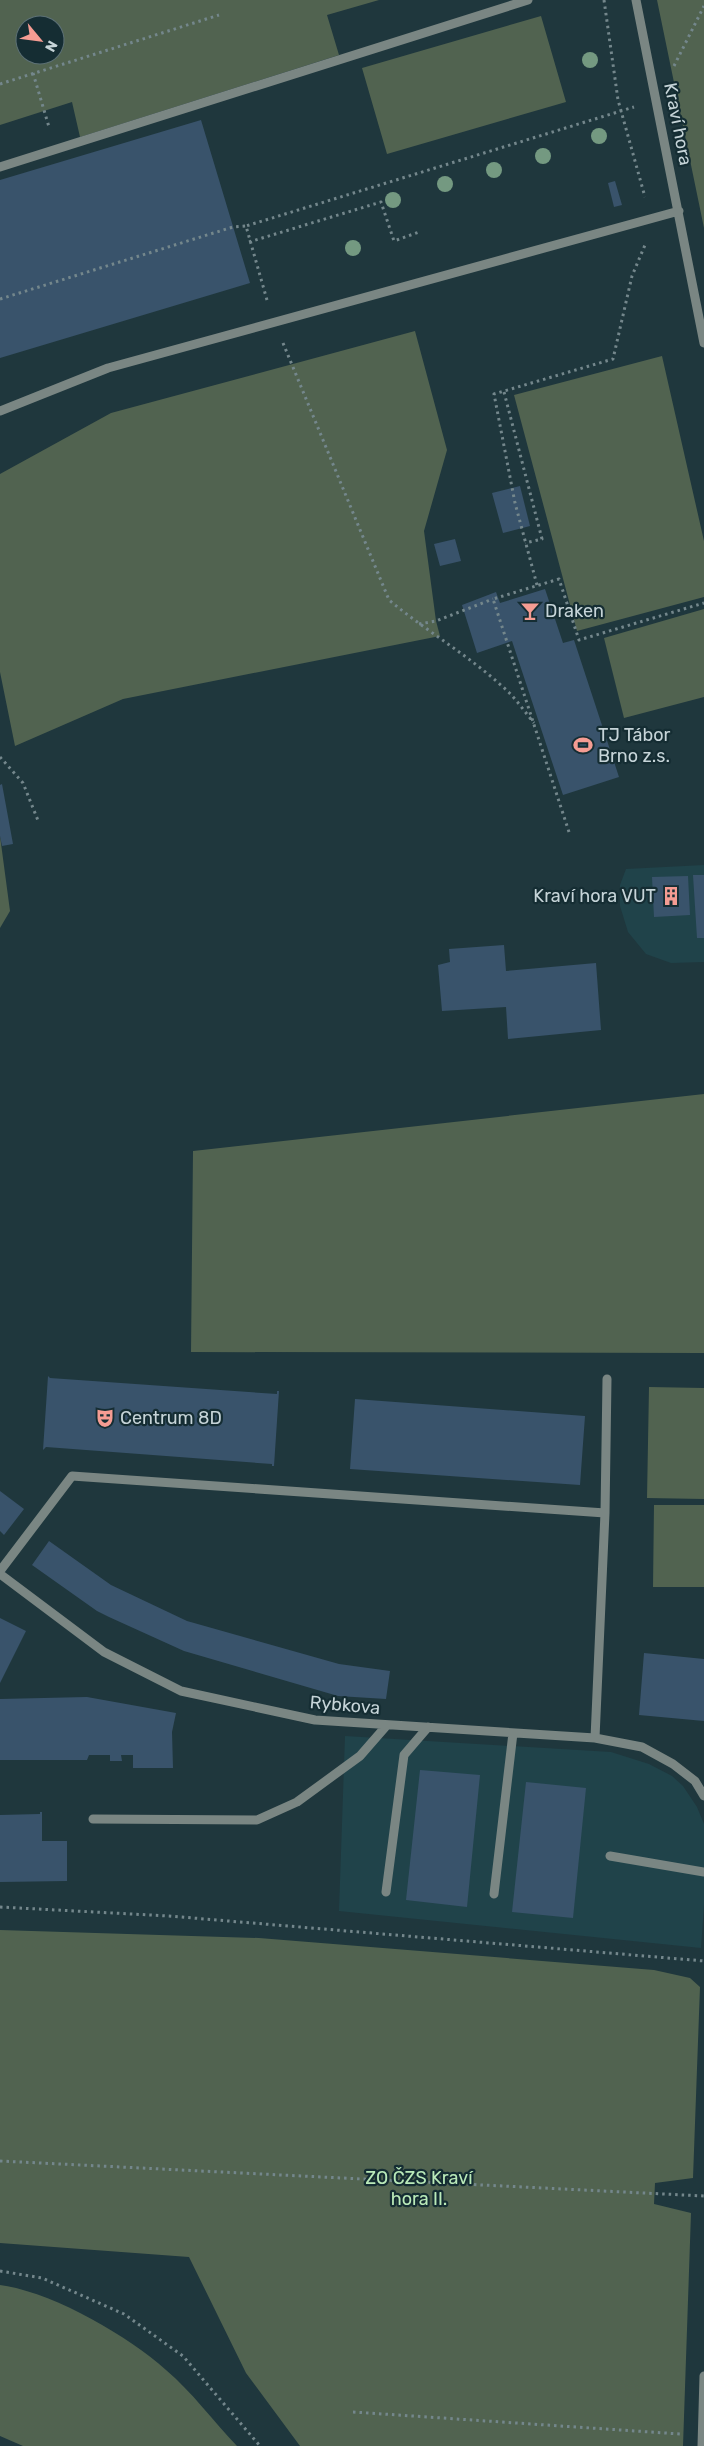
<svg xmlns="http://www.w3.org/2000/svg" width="704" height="2446" viewBox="0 0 704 2446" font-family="Rubik,sans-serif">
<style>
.built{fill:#20434a}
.green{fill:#516350;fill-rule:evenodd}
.building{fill:#39536b}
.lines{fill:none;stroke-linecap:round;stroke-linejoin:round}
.path{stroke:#74878c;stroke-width:3;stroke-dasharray:2.5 4;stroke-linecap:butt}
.minor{stroke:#7a8683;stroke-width:9}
.tree{fill:#749981}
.labels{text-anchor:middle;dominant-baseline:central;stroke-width:4.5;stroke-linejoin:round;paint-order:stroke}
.street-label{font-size:18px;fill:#c6d4d8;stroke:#152d33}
.poi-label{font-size:18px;fill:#c6d4d8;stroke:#152d33;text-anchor:start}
.park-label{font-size:18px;fill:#baeab9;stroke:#152d33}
</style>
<rect width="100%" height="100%" fill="#1f373d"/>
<path class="built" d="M 704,865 L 704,962 L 671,963 L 646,954 L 628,932 L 620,906 L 620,885 L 626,869 Z
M 345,1736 L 611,1752 L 649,1764 L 672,1776 L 683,1786 L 697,1807 L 704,1824 L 704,1905 L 701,1948 L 339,1911 Z"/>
<path class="green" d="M 0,0 L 379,0 L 327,15 L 339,55 L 80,137 L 72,102 L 0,125 ZM 25,25 L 55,25 L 55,55 L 25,55 Z
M 657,0 L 704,0 L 704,228 Z
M 541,16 L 566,102 L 387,154 L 362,68 Z
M 415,331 L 447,450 L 424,531 L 436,621 L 440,636 L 123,699 L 15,746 L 0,672 L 0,474 L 111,413 Z
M 662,356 L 704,541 L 704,597 L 577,631 L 514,395 Z
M 704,609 L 704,697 L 624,718 L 604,638 Z
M 0,836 L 10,911 L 0,928 Z
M 704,1094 L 704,1353 L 191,1352 L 193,1151 Z
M 649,1387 L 704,1388 L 704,1499 L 647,1498 Z
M 654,1505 L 704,1505 L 704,1587 L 653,1587 Z
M 0,1930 L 259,1938 L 654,1970 L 690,1978 L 700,1987 L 693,2178 L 655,2183 L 654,2204 L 691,2213 L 683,2446 L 300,2446 L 246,2373 L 189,2257 L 0,2243 Z
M 0,2285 C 52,2292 127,2335 166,2370 C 192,2392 213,2421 237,2446 L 23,2446 L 0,2436 Z"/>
<path class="building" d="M 201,120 L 250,283 L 0,358 L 0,180 Z
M 615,181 L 622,205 L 614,207 L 608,183 Z
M 520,486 L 530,526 L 503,533 L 492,493 Z
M 455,539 L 461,561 L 440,566 L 434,544 Z
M 545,589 L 563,643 L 574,640 L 619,777 L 563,795 L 512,641 L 477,653 L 462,605 L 496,592 L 500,603 Z
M 2,784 L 13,844 L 2,846 L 0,836 L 0,785 Z
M 693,875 L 704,875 L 704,938 L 697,938 Z
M 688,876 L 690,915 L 654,917 L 652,877 Z
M 504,945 L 506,971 L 596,963 L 601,1030 L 508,1039 L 506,1007 L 442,1011 L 438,965 L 450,962 L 449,949 Z
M 48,1376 L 50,1378 L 277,1394 L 277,1391 L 279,1391 L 274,1466 L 272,1466 L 272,1464 L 46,1447 L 43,1450 Z
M 355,1399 L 585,1416 L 580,1485 L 350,1469 Z
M 0,1491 L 24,1509 L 4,1535 L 0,1531 Z
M 49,1541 L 111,1585 L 187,1621 L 339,1664 L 390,1671 L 386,1699 L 338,1696 L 184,1651 L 109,1617 L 97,1611 L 32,1565 Z
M 0,1618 L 26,1631 L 0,1683 Z
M 644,1653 L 704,1659 L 704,1721 L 639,1715 Z
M 87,1697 L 176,1713 L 172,1732 L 173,1768 L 133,1768 L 133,1755 L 121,1755 L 122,1761 L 110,1761 L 110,1755 L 89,1755 L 87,1760 L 0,1760 L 0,1699 Z
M 420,1770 L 480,1775 L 467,1907 L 406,1900 Z
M 526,1782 L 586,1788 L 573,1918 L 512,1912 Z
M 40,1812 L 42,1812 L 42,1841 L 67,1841 L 67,1881 L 0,1882 L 0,1815 L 40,1814 Z"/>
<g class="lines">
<path class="path" d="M 604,0 L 618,100 L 645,197
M 674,66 L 704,6
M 33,73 L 49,127
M 0,84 L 219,15
M 249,242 L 381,202 L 394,241 L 419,232
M 0,299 L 233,227 L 246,226
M 267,300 L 246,226 L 634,107
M 283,343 L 389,600 C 426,631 468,655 503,687 C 515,697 524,711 534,723
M 504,392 L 542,539 L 525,543
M 537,585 L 515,503 L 494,394 L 613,359 L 632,276 L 645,245
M 419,624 L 436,621 L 493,599
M 0,757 L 23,783 L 39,823
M 569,832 L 493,599 L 559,579 L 579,640 L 704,603
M 0,1907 L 169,1916 L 704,1961
M 0,2161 L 704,2196
M 0,2271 L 42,2278 L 124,2314 L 183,2356 L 260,2446
M 353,2412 L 680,2434"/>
<path class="minor" d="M 636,0 L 704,343
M 0,167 L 528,0
M 0,411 L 108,368 L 679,211
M 605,1513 L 607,1379
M 0,1571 L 72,1476 L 605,1513 L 595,1738
M 0,1574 L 104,1652 L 181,1691 L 315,1720 L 595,1738 L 642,1747 L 673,1764 L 695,1781 L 704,1796
M 93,1819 L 257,1820 L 297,1802 L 360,1756 L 387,1725
M 610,1856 L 704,1872
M 386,1892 L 404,1755 L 428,1727
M 494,1894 L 513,1733
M 702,2446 L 704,2376"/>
</g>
<g class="tree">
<circle cx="590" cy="60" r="8"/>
<circle cx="599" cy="136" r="8"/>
<circle cx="543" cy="156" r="8"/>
<circle cx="494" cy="170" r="8"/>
<circle cx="445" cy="184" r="8"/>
<circle cx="393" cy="200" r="8"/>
<circle cx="353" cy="248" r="8"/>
</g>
<defs>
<g id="bar-bare" transform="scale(1.5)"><path d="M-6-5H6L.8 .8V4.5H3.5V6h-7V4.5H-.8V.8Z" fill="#f59c93" stroke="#152d33" stroke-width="2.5" paint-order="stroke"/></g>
<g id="stadium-bare" transform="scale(1.5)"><path d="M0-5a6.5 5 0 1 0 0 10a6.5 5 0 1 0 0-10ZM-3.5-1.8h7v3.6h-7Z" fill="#f59c93" stroke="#152d33" stroke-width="2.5" paint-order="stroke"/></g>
<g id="building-bare" transform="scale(1.5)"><path d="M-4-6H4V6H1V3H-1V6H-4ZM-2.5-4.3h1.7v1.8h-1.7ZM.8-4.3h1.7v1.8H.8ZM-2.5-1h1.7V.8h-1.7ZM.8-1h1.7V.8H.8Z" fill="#f59c93" stroke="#152d33" stroke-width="2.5" paint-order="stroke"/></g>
<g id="theatre-bare" transform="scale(1.5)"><path d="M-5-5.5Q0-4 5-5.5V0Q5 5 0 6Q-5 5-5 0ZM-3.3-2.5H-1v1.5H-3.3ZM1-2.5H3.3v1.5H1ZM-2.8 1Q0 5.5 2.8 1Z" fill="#f59c93" stroke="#152d33" stroke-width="2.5" paint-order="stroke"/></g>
</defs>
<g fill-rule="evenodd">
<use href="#bar-bare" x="530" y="611"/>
<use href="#stadium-bare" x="583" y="745"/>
<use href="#building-bare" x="671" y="896"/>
<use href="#theatre-bare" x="105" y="1418"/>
</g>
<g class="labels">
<g class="street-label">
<text transform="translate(678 124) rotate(79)">Kraví hora</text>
<text transform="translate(345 1705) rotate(5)">Rybkova</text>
</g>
<g class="poi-label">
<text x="545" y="611">Draken</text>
<text x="598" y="735">TJ Tábor<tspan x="598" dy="21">Brno z.s.</tspan></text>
<text x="656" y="896" text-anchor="end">Kraví hora VUT</text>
<text x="120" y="1418">Centrum 8D</text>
</g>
<g class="park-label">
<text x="419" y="2178">ZO ČZS Kraví<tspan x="419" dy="21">hora II.</tspan></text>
</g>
</g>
<g transform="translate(40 40) rotate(119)"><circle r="24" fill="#152d33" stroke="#5c7075"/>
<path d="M0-4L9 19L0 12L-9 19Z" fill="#f59c93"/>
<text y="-8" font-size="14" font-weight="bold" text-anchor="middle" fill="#c6d4d8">N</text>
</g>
</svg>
